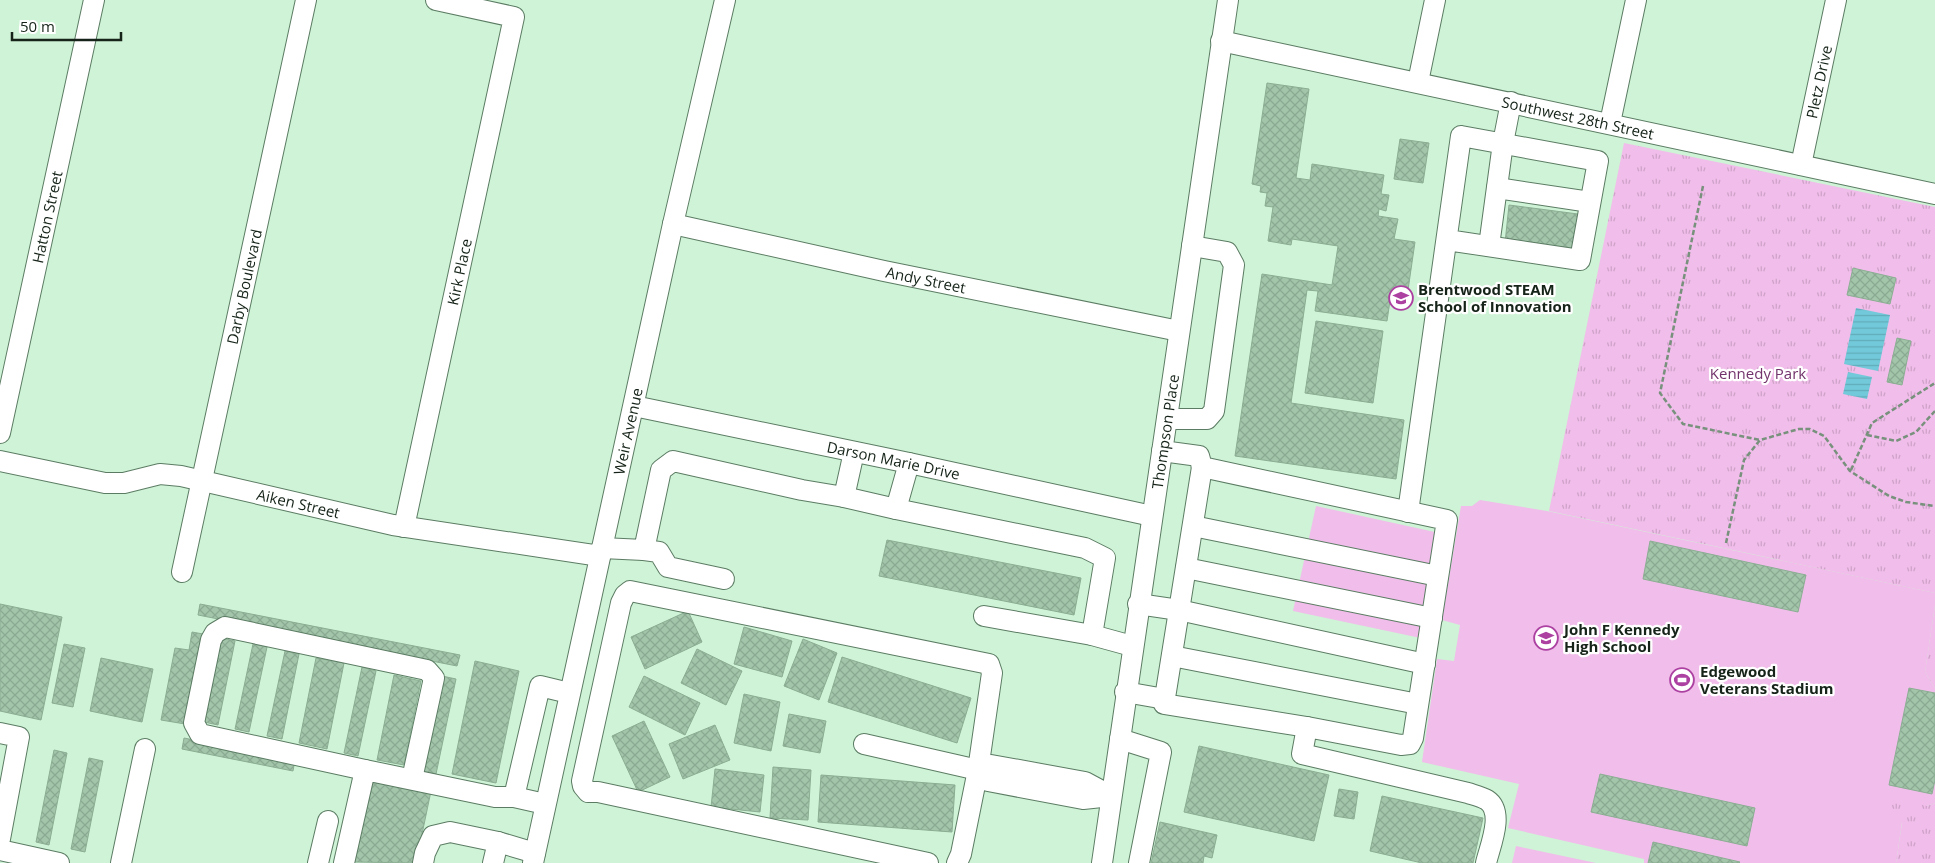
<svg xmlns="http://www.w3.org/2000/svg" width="1935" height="863" viewBox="0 0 1935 863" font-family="'Open Sans',sans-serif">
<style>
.grass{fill:#f1bdea}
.park{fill:url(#park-tufts)}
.water{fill:url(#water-rules)}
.building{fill:url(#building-cross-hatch);stroke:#8bae93}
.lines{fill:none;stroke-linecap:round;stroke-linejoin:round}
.minor-casing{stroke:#5b7c63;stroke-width:22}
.path{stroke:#77917c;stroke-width:2.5;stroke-dasharray:5 2.5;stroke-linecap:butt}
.minor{stroke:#fff;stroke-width:20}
.labels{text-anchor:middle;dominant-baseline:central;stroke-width:4.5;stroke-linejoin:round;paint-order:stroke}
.street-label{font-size:15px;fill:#152318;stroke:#fff}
.poi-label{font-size:15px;font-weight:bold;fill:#152318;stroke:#fff;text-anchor:start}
.park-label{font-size:15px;fill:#72326b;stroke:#fff}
</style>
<defs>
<pattern id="park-tufts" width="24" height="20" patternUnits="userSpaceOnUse" patternTransform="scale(1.25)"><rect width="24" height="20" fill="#f1bdea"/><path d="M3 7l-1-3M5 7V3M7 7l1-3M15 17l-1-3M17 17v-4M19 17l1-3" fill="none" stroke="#cea2c8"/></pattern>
<pattern id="water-rules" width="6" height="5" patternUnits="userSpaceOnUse" patternTransform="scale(1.25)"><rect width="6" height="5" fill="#72c9da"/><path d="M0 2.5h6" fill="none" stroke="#62acba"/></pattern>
<pattern id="building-cross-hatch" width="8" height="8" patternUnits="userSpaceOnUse" patternTransform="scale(1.25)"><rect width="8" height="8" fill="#a3c6aa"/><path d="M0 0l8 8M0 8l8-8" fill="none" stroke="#8baa92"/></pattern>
</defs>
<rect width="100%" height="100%" fill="#cff3d6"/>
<path class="grass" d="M 1480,500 L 1547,511 L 1935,593 L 1935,605 L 1925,672 L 1935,688 L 1935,803 L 1927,806 L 1902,822 L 1896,863 L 1644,863 L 1644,859 L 1508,828 L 1519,784 L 1422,762 L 1437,659 L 1454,661 L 1460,625 L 1442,620 L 1461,506 L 1472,506 Z
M 1316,506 L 1453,536 L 1430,640 L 1293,611 Z
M 1516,846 L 1596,863 L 1512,863 Z"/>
<path class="park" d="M 1624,143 L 1935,207 L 1935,593 L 1549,511 Z
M 1935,605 L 1935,688 L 1925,672 Z
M 1893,799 L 1927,806 L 1935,803 L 1935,863 L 1896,863 L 1902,823 L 1888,819 Z"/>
<path class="water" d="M 1856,308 L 1890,315 L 1878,371 L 1844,364 Z
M 1848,372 L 1872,377 L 1867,399 L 1843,394 Z"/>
<path class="building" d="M 1267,83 L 1309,89 L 1296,178 L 1310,180 L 1312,164 L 1384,175 L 1381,194 L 1389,195 L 1386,211 L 1379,209 L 1378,216 L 1398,219 L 1394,239 L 1415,242 L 1407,297 L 1391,294 L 1387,321 L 1315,311 L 1318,291 L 1307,290 L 1291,403 L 1404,420 L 1396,479 L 1235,456 L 1262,274 L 1332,285 L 1338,246 L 1292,239 L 1291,245 L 1268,241 L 1273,207 L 1265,206 L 1267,193 L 1260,192 L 1261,186 L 1252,184 Z
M 1400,139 L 1429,143 L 1423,183 L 1394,179 Z
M 1509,205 L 1578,214 L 1573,251 L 1505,243 Z
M 1853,268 L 1896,278 L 1890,304 L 1847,295 Z
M 1316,321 L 1383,331 L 1373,403 L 1305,393 Z
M 1897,338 L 1911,341 L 1902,385 L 1887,382 Z
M 887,540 L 1081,578 L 1074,615 L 879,576 Z
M 1650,541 L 1806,575 L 1798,612 L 1643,579 Z
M 0,604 L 62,617 L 41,720 L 0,711 Z
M 200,604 L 460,655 L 457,666 L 198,615 Z
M 688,611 L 702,642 L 645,669 L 631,637 Z
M 744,627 L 792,641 L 782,677 L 734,664 Z
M 192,632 L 203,634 L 185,724 L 161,720 L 175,648 L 189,650 Z
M 221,638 L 235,641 L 218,725 L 204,722 Z
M 803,639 L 837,653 L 819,700 L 784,686 Z
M 64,644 L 85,648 L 73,707 L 52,703 Z
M 253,644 L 267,647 L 249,732 L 235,729 Z
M 697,649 L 742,671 L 726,705 L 681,683 Z
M 285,651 L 299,654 L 282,739 L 267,736 Z
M 842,657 L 971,698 L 957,743 L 828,702 Z
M 101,658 L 153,669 L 142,722 L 90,711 Z
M 316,658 L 344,663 L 327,749 L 299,743 Z
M 475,661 L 519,671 L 496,783 L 452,774 Z
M 362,667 L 376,671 L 358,756 L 344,753 Z
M 394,675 L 421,681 L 404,765 L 377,760 Z
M 442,676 L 456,679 L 436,774 L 422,771 Z
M 644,676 L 700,703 L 685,735 L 629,707 Z
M 1909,688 L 1935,693 L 1935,780 L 1932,794 L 1889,785 Z
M 744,694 L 780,702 L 771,751 L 734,743 Z
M 789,714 L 826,721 L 820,753 L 783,746 Z
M 644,721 L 670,777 L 638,792 L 612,736 Z
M 715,725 L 730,760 L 683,779 L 669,744 Z
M 184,738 L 295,760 L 293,771 L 182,749 Z
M 1199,746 L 1329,775 L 1314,841 L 1184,812 Z
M 54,750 L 67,753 L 49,845 L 36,842 Z
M 89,758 L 103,761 L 85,852 L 71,849 Z
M 773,767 L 811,770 L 808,820 L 770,818 Z
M 715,769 L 764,775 L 760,812 L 711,807 Z
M 1600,774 L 1755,808 L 1747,846 L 1591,812 Z
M 821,775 L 955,785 L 952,832 L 818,822 Z
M 371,779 L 431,791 L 416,863 L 354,862 Z
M 1339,789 L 1358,792 L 1354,819 L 1334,816 Z
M 1382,796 L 1483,818 L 1473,863 L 1422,863 L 1370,851 Z
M 1160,822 L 1217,835 L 1212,858 L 1204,856 L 1203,863 L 1151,863 Z
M 1653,842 L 1740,862 L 1739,863 L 1648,863 Z"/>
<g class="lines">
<g class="minor-casing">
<g id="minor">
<path id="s1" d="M 1221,41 L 1935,194"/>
<path d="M 1418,82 L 1435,0"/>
<path d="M 1610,123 L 1636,0"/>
<path id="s2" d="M 1801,165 L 1836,0"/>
<path d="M 1497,188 L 1590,202"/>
<path id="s3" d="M 673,224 L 884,271 L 1179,331"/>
<path d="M 1489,246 L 1503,143 L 1511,102"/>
<path id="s4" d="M 634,406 L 909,463 L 1152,516"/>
<path d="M 1167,419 L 1207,419 L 1214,411 L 1234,265 L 1227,252 L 1192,246"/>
<path id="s5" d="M 0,433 L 94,0"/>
<path d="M 1162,451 L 1199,456 L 1202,467 L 1447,520 L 1413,738 L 1410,744 L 1401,745 L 1307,727 L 1302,754 L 1468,793 C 1474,795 1482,797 1487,800 C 1505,812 1490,846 1486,863"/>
<path id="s6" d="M 0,461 L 105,483 L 124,483 L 160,474 L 181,476 L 393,525 L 600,556"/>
<path d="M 909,463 L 896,509 L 1085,548 L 1105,558 L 1092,635 L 1132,646"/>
<path d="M 1202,467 L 1164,704 L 1307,727"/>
<path d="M 844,497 L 896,509"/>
<path d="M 1408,512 L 1461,136 L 1598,161 L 1580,260 L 1447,240"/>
<path d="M 1193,526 L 1438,576"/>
<path id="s7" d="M 404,527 L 514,17 L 436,0"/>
<path d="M 602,548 L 644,550 L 661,470 L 673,461 L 802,490 L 844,497 L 854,452"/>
<path d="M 644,550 L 659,552 L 668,567 L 724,579"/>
<path d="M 1186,568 L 1432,618"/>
<path id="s8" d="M 182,572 L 306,0"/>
<path d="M 1138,604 L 1179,610 L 1425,664"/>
<path d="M 984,616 L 1092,635"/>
<path d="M 1172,656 L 1418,704"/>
<path d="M 1125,692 L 1165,699"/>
<path d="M 0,733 L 19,737 L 0,839"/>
<path d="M 1120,739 L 1161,752 L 1139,863"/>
<path d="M 864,744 L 978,770"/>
<path d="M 991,765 L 1085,782 L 1111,796 L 1083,799 L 988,781 L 978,770 Z"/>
<path d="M 365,770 L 200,734 L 194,723 L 211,640 L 215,633 L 225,627 L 427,670 L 434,678 L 412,779"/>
<path d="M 545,804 L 514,797 L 540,686 L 569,693"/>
<path d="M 0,850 L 59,863"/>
<path d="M 121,863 L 145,749"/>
<path d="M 318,863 L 328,821"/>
<path d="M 344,863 L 365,770 L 495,797 L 514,797"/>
<path d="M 423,863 L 425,853 L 433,836 L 450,832 L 498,842 L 535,853"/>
<path d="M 493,863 L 498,842"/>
<path id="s9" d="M 533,863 L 673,224 L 725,0"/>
<path d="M 928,863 L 598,792 L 588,792 L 583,786 L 582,781 L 621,603 L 625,595 L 630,591 L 989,664 L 992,673 L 978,770 L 961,854 L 957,863"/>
<path id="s10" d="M 1102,863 L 1228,0"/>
</g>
</g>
<path class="path" d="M 1703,186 L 1660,393 L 1683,424 L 1760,440
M 1867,435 L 1896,441 L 1916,432 L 1935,411
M 1851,470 L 1872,423 L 1935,383
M 1726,543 L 1744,460 L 1760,440 L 1799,429 L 1810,429 L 1824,436 L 1850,471 L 1889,496 L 1906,502 L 1935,506"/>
<use href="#minor" class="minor"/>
</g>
<defs>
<g id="school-ring" transform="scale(1.25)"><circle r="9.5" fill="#fff" stroke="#ac41a2" stroke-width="1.5"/><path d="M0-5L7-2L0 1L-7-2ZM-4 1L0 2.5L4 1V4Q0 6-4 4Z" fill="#ac41a2"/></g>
<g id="stadium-ring" transform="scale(1.25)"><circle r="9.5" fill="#fff" stroke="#ac41a2" stroke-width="1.5"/><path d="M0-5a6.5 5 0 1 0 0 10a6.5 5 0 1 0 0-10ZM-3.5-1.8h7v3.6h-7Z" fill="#ac41a2"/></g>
</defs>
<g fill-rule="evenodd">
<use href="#school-ring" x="1401" y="298"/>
<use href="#school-ring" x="1546" y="638"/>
<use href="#stadium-ring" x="1682" y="680"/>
</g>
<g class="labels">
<g class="street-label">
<text stroke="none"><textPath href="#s2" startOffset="85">Pletz Drive</textPath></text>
<text stroke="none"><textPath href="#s1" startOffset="365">Southwest 28th Street</textPath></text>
<text stroke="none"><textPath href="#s5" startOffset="221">Hatton Street</textPath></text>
<text stroke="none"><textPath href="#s7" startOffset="261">Kirk Place</textPath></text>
<text stroke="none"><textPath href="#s3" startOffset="259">Andy Street</textPath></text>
<text stroke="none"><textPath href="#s8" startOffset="292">Darby Boulevard</textPath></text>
<text stroke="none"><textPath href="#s9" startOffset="442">Weir Avenue</textPath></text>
<text stroke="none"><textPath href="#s10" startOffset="436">Thompson Place</textPath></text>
<text stroke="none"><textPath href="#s4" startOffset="265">Darson Marie Drive</textPath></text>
<text stroke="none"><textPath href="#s6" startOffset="305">Aiken Street</textPath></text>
</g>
<g class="poi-label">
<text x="1418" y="289">Brentwood STEAM<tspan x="1418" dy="17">School of Innovation</tspan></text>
<text x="1564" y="629">John F Kennedy<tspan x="1564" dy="17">High School</tspan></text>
<text x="1700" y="671">Edgewood<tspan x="1700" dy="17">Veterans Stadium</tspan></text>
</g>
<g class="park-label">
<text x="1758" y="373">Kennedy Park</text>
</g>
</g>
<path d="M12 32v8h109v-8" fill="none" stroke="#152318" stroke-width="2.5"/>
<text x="20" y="32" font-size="15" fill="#152318" stroke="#ffffff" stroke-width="4" paint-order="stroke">50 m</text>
</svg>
